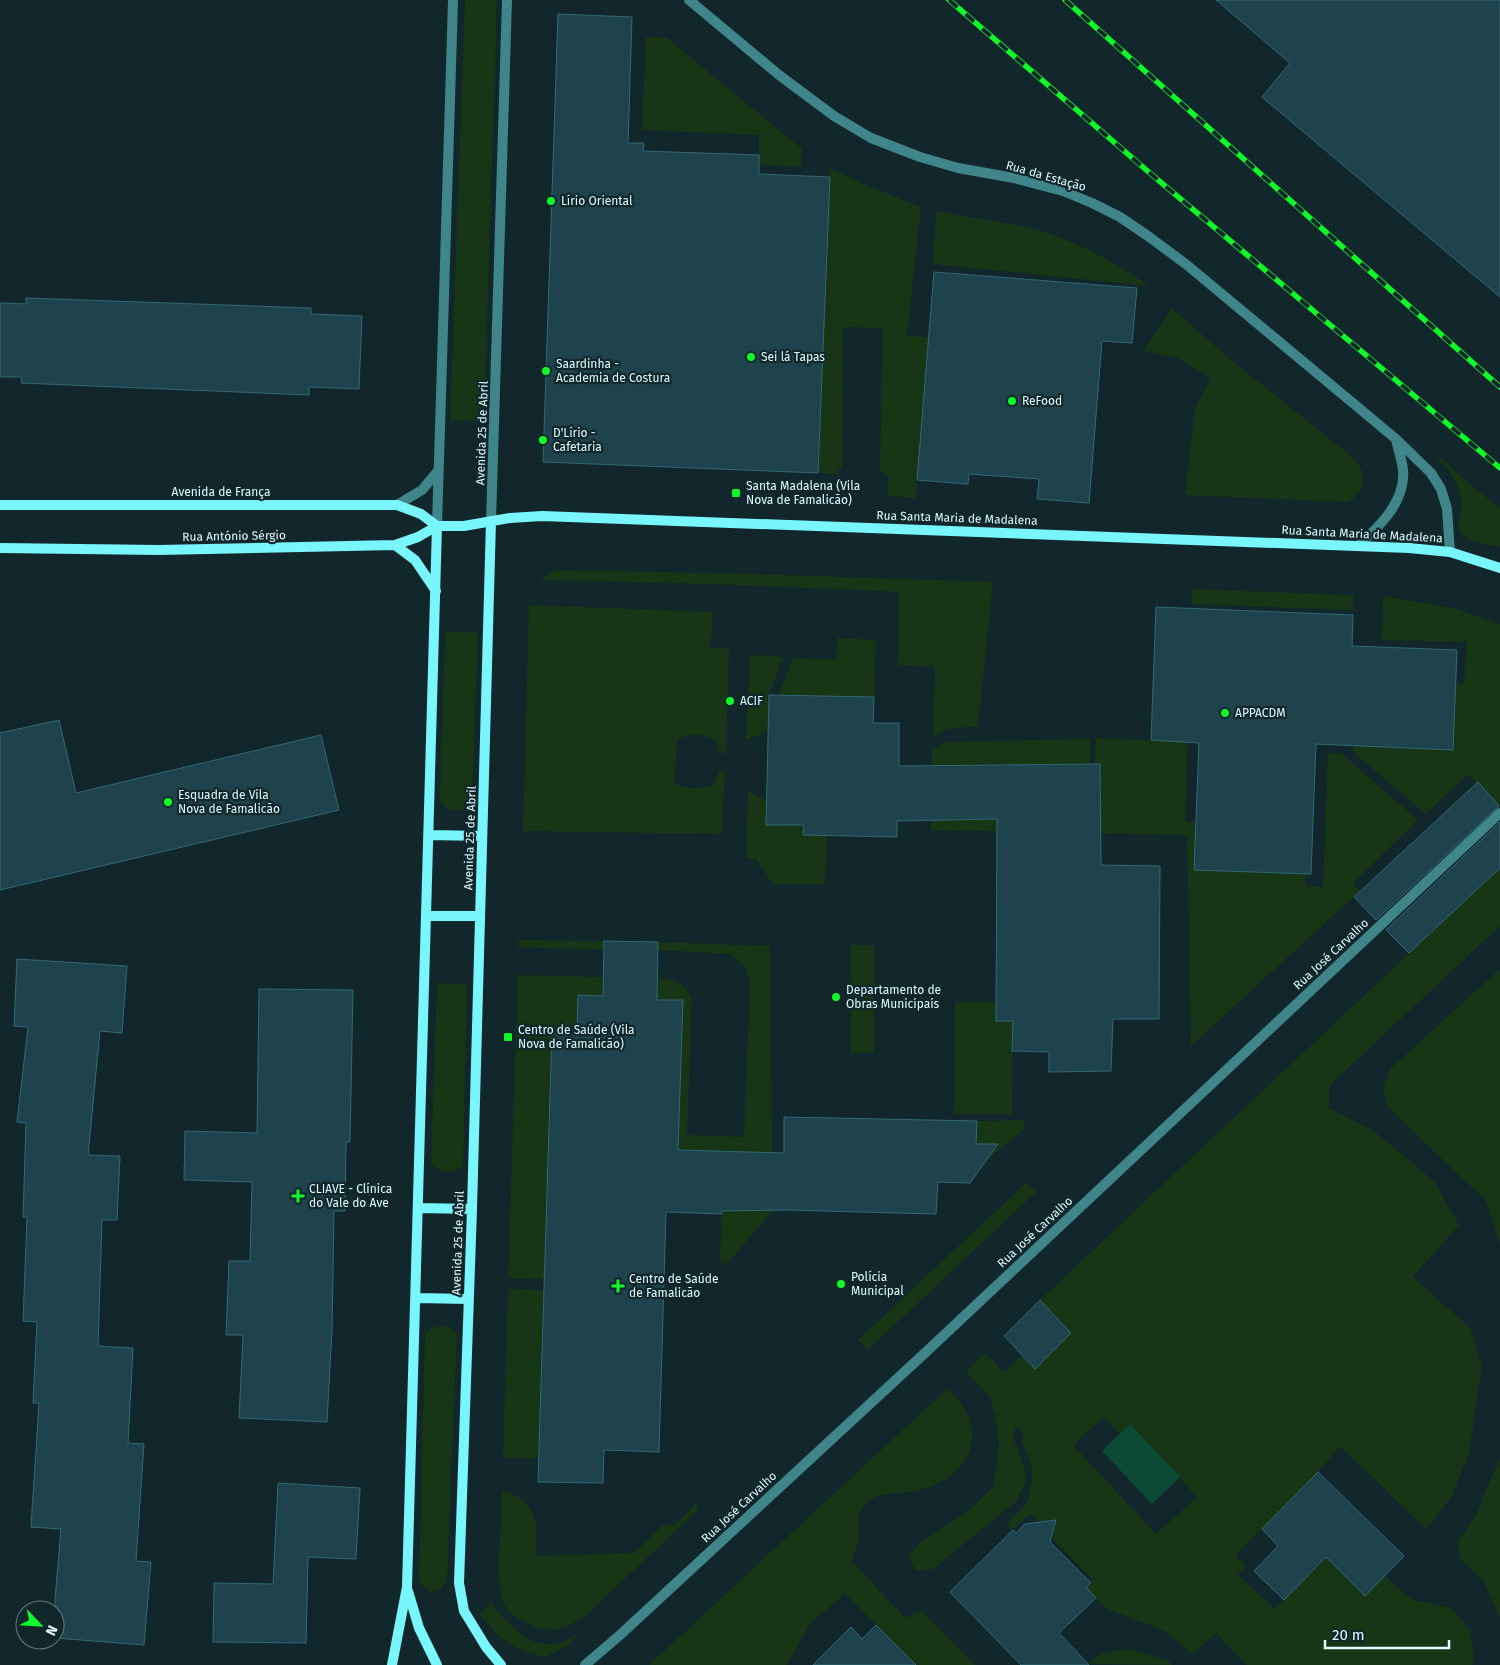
<svg xmlns="http://www.w3.org/2000/svg" width="1500" height="1665" viewBox="0 0 1500 1665" font-family="'Fira Sans',sans-serif">
<style>
.green{fill:#163615;fill-rule:evenodd}
.water{fill:#0d4a35}
.building{fill:#1f434c;stroke:#326977}
.lines{fill:none;stroke-linecap:round;stroke-linejoin:round}
.tertiary{stroke:#3f8589;stroke-width:10}
.secondary{stroke:#78f6fb;stroke-width:10}
.rail-casing{stroke:#10f82a;stroke-width:5.5}
.rail{stroke:#12272c;stroke-width:4;stroke-dasharray:11;stroke-linecap:butt}
.poi-dot{fill:#10f82a;stroke:#12272c;stroke-width:2}
.labels{text-anchor:middle;dominant-baseline:central;stroke-width:4.5;stroke-linejoin:round;paint-order:stroke}
.street-label{font-size:12px;fill:#defafe;stroke:#12272c}
.poi-label{font-size:12px;fill:#defafe;stroke:#12272c;text-anchor:start}
</style>
<rect width="100%" height="100%" fill="#12272c"/>
<path class="green" d="M 465,0 L 497,0 L 484,421 L 450,420 Z
M 646,37 L 667,38 L 802,149 L 801,167 L 759,165 L 759,135 L 642,130 Z
M 830,168 L 859,182 L 921,207 L 907,336 L 929,337 L 916,498 L 887,496 L 889,477 L 880,470 L 883,328 L 843,327 L 842,466 L 836,474 L 818,473 Z
M 936,211 C 972,219 1009,221 1045,232 C 1083,245 1117,263 1149,286 L 933,264 Z
M 1172,308 L 1225,355 L 1351,456 C 1355,460 1359,465 1361,469 C 1368,483 1359,497 1347,502 L 1185,495 L 1195,408 L 1211,379 L 1178,358 L 1143,351 Z
M 1432,451 L 1500,509 L 1500,547 C 1485,544 1456,543 1459,521 C 1460,513 1463,504 1461,497 C 1456,476 1445,467 1432,451 Z
M 556,570 L 758,574 L 993,582 L 978,726 L 947,729 L 933,736 L 935,667 L 898,665 L 899,592 L 713,584 L 539,580 Z
M 1192,589 L 1354,595 L 1353,610 L 1192,604 Z
M 1383,596 L 1458,609 L 1500,625 L 1500,807 L 1468,774 L 1426,814 L 1353,752 L 1353,746 L 1452,750 L 1455,684 L 1464,684 L 1467,642 L 1382,640 Z
M 529,605 L 713,612 L 710,647 L 729,649 L 726,753 L 719,753 L 717,741 C 701,733 693,734 677,739 L 675,784 C 688,789 700,790 713,785 L 720,770 L 725,771 L 722,834 L 523,831 Z
M 445,631 L 478,633 L 472,802 L 463,810 L 448,810 L 440,801 Z
M 837,638 L 876,640 L 874,697 L 778,696 L 793,658 L 836,659 Z
M 750,655 L 783,657 L 769,695 L 768,731 L 746,740 Z
M 1096,738 L 1188,742 L 1185,821 L 1214,825 L 1213,871 L 1305,874 L 1305,886 L 1323,887 L 1328,753 L 1342,754 L 1418,820 L 1353,883 L 1360,891 L 1191,1046 L 1187,835 L 931,830 L 932,749 L 947,742 L 1090,739 L 1090,764 L 951,765 L 952,820 L 1101,818 L 1100,764 L 1095,763 Z
M 748,791 L 766,800 L 766,825 L 804,826 L 803,835 L 827,835 L 825,884 L 773,884 L 756,859 L 746,859 Z
M 1500,868 L 1500,926 L 1329,1086 L 1329,1108 L 1374,1131 L 1434,1181 L 1459,1225 L 1413,1277 L 1470,1328 L 1482,1365 L 1469,1453 L 1451,1498 L 1426,1529 L 1340,1446 L 1318,1472 L 1236,1555 L 1246,1565 L 1238,1575 L 1275,1609 L 1326,1557 L 1365,1596 L 1384,1576 L 1413,1600 L 1452,1608 L 1470,1631 L 1474,1658 L 1472,1665 L 1247,1665 L 1216,1633 L 1193,1654 L 1163,1630 L 1105,1608 L 1086,1587 L 1093,1580 L 1051,1537 L 1053,1533 L 1050,1527 L 1039,1522 L 1030,1514 L 1013,1529 L 1007,1524 L 1028,1501 L 1032,1479 L 1031,1463 L 1022,1443 L 1023,1433 L 1016,1425 L 1013,1437 L 1023,1462 L 1026,1479 L 1017,1501 L 933,1569 L 916,1571 L 908,1557 L 919,1543 L 969,1510 L 994,1486 L 999,1444 L 995,1417 L 990,1397 L 966,1372 L 985,1353 L 1004,1372 L 1022,1355 L 1035,1369 L 1071,1333 L 1040,1300 ZM 1104,1417 L 1120,1434 L 1130,1425 L 1197,1497 L 1156,1534 L 1073,1445 Z
M 519,940 L 604,941 L 604,950 L 518,947 Z
M 658,942 L 770,946 L 773,1210 L 728,1263 L 720,1263 L 724,1151 L 678,1150 L 683,1001 L 656,1000 L 657,977 C 676,981 684,981 692,999 L 687,1135 L 744,1137 L 750,982 L 745,967 L 730,954 L 658,950 Z
M 851,945 L 874,945 L 874,1053 L 851,1053 Z
M 1500,969 L 1500,1245 L 1486,1201 L 1387,1106 L 1383,1088 L 1390,1069 Z
M 518,975 L 603,977 L 602,996 L 578,995 L 577,1031 L 552,1031 L 544,1279 L 508,1278 Z
M 437,983 L 467,984 L 463,1166 C 448,1175 445,1174 431,1164 Z
M 955,1002 L 997,1002 L 1013,1021 L 1012,1114 L 954,1114 Z
M 1024,1120 L 1023,1130 L 987,1160 L 987,1144 L 976,1144 L 977,1121 Z
M 1027,1182 L 1036,1192 L 868,1350 L 858,1340 Z
M 508,1289 L 544,1290 L 539,1458 L 503,1458 Z
M 436,1326 L 447,1326 L 457,1334 L 447,1579 L 441,1589 L 430,1592 L 419,1582 L 425,1333 Z
M 947,1389 C 952,1394 959,1399 963,1406 C 987,1444 962,1479 923,1489 C 911,1493 883,1493 873,1498 C 868,1501 862,1510 858,1515 L 859,1540 L 852,1561 L 905,1618 L 921,1610 L 975,1665 L 916,1665 L 845,1593 L 810,1624 L 787,1665 L 649,1665 Z
M 1500,1457 L 1500,1618 L 1483,1580 L 1460,1559 L 1458,1542 L 1475,1517 Z
M 502,1491 C 519,1493 533,1507 536,1524 C 537,1534 535,1546 536,1556 L 634,1553 L 663,1525 L 675,1525 L 698,1502 L 697,1511 L 583,1618 C 564,1628 549,1635 529,1624 C 518,1619 508,1613 503,1602 C 495,1583 502,1515 502,1491 Z
M 491,1602 C 508,1624 528,1650 559,1643 C 566,1641 574,1636 581,1633 L 565,1648 L 544,1657 C 508,1646 503,1643 479,1614 Z
M 1129,1649 L 1167,1660 L 1173,1665 L 1088,1664 L 1102,1653 Z"/>
<path class="water" d="M 1130,1424 L 1180,1477 L 1152,1504 L 1102,1451 Z"/>
<path class="building" d="M 1216,0 L 1500,0 L 1500,297 L 1262,97 L 1290,63 Z
M 558,14 L 632,17 L 628,143 L 644,143 L 643,151 L 759,155 L 759,174 L 830,177 L 818,473 L 543,462 Z
M 934,272 L 1137,288 L 1132,343 L 1102,341 L 1089,503 L 1037,499 L 1039,479 L 969,474 L 968,484 L 917,480 Z
M 26,298 L 311,308 L 311,314 L 362,316 L 359,389 L 309,387 L 309,395 L 21,383 L 22,377 L 0,377 L 0,303 L 26,304 Z
M 1156,607 L 1353,615 L 1352,646 L 1457,650 L 1453,750 L 1316,744 L 1311,874 L 1194,870 L 1199,743 L 1151,740 Z
M 769,695 L 874,697 L 873,723 L 899,723 L 899,766 L 1100,764 L 1101,865 L 1160,866 L 1159,1019 L 1113,1019 L 1111,1071 L 1049,1072 L 1049,1052 L 1012,1051 L 1013,1021 L 996,1021 L 997,819 L 897,821 L 897,837 L 803,835 L 804,825 L 766,825 Z
M 59,720 L 76,793 L 321,735 L 339,810 L 0,890 L 0,733 Z
M 1478,782 L 1499,806 L 1376,920 L 1354,897 Z
M 1500,822 L 1500,868 L 1409,953 L 1386,930 Z
M 604,941 L 658,942 L 657,1000 L 683,1000 L 678,1150 L 784,1153 L 784,1117 L 977,1121 L 976,1144 L 998,1144 L 970,1183 L 938,1182 L 936,1214 L 787,1210 L 722,1211 L 722,1214 L 666,1212 L 659,1452 L 604,1450 L 603,1483 L 538,1482 L 552,1031 L 577,1031 L 578,995 L 603,996 Z
M 17,959 L 127,966 L 122,1033 L 100,1031 L 88,1155 L 120,1156 L 117,1220 L 102,1220 L 98,1346 L 133,1348 L 128,1443 L 144,1444 L 136,1561 L 151,1562 L 144,1645 L 55,1638 L 55,1599 L 61,1529 L 31,1527 L 39,1403 L 33,1403 L 37,1322 L 23,1321 L 27,1217 L 23,1217 L 26,1123 L 17,1122 L 28,1027 L 14,1026 Z
M 259,989 L 353,990 L 350,1142 L 346,1142 L 345,1211 L 334,1211 L 332,1330 L 327,1422 L 239,1418 L 243,1335 L 226,1335 L 229,1261 L 250,1261 L 252,1182 L 184,1180 L 185,1131 L 257,1133 Z
M 1040,1300 L 1071,1333 L 1035,1369 L 1004,1336 Z
M 1318,1472 L 1404,1556 L 1365,1596 L 1326,1557 L 1284,1600 L 1254,1571 L 1278,1546 L 1262,1529 Z
M 278,1483 L 360,1488 L 356,1559 L 308,1557 L 306,1643 L 213,1642 L 214,1583 L 273,1584 Z
M 1056,1520 L 1050,1542 L 1091,1583 L 1086,1587 L 1096,1598 L 1059,1633 L 1089,1665 L 1021,1665 L 950,1592 L 1013,1530 L 1016,1533 L 1025,1524 Z
M 876,1625 L 916,1665 L 813,1665 L 851,1627 L 862,1639 Z"/>
<g class="lines">
<path class="tertiary" d="M 689,0 L 779,75 L 834,116 L 871,138 L 920,157 L 958,168 L 1014,178 L 1063,191 L 1092,203 L 1120,217 L 1148,236 L 1187,265 L 1396,439 L 1431,473 L 1441,489 L 1447,509 L 1450,552
M 397,505 L 422,490 L 438,471
M 491,521 L 507,0
M 437,526 L 453,0
M 1359,545 C 1380,526 1406,501 1403,470 C 1402,460 1398,449 1396,439
M 585,1665 L 620,1635 L 926,1352 L 1500,813"/>
<path class="secondary" d="M 0,505 L 397,505 L 421,514 L 437,526
M 491,521 L 472,1209 L 459,1583 L 464,1611 L 486,1647 L 501,1665
M 395,545 L 415,560 L 436,591
M 0,548 L 159,550 L 395,545 L 418,537 L 437,526 L 464,526 L 510,518 L 542,516 L 1409,548 L 1450,552 L 1500,568
M 429,835 L 482,836
M 427,916 L 480,916
M 419,1208 L 472,1209
M 416,1298 L 469,1299
M 408,1591 L 419,1628 L 437,1665
M 392,1665 L 407,1587 L 437,526"/>
<g class="rail-casing">
<path id="rail" d="M 949,0 L 1151,174 L 1500,468
M 1065,0 L 1500,387"/>
</g>
<use href="#rail" class="rail"/>
</g>
<g class="poi-dot">
<circle cx="551" cy="201" r="5"/>
<circle cx="751" cy="357" r="5"/>
<circle cx="546" cy="371" r="5"/>
<circle cx="1012" cy="401" r="5"/>
<circle cx="543" cy="440" r="5"/>
<rect x="731" y="488" width="10" height="10" rx="2.5"/>
<circle cx="730" cy="701" r="5"/>
<circle cx="1225" cy="713" r="5"/>
<circle cx="168" cy="802" r="5"/>
<circle cx="836" cy="997" r="5"/>
<rect x="503" y="1032" width="10" height="10" rx="2.5"/>
<path d="M295.5 1188.5h5v5h5v5h-5v5h-5v-5h-5v-5h5z"/>
<circle cx="841" cy="1284" r="5"/>
<path d="M615.5 1278.5h5v5h5v5h-5v5h-5v-5h-5v-5h5z"/>
</g>
<g class="labels">
<g class="street-label">
<text transform="translate(1046 176) rotate(16)">Rua da Estação</text>
<text transform="translate(482 433) rotate(-88)">Avenida 25 de Abril</text>
<text x="221" y="492">Avenida de França</text>
<text transform="translate(957 518) rotate(2)">Rua Santa Maria de Madalena</text>
<text transform="translate(1362 534) rotate(3)">Rua Santa Maria de Madalena</text>
<text transform="translate(234 536) rotate(-1)">Rua António Sérgio</text>
<text transform="translate(470 838) rotate(-88)">Avenida 25 de Abril</text>
<text transform="translate(1331 954) rotate(-43)">Rua José Carvalho</text>
<text transform="translate(1035 1232) rotate(-43)">Rua José Carvalho</text>
<text transform="translate(458 1243) rotate(-88)">Avenida 25 de Abril</text>
<text transform="translate(739 1507) rotate(-43)">Rua José Carvalho</text>
</g>
<g class="poi-label">
<text x="561" y="201">Lírio Oriental</text>
<text x="761" y="357">Sei lá Tapas</text>
<text x="556" y="364">Saardinha -<tspan x="556" dy="14">Academia de Costura</tspan></text>
<text x="1022" y="401">ReFood</text>
<text x="553" y="433">D'Lírio -<tspan x="553" dy="14">Cafetaria</tspan></text>
<text x="746" y="486">Santa Madalena (Vila<tspan x="746" dy="14">Nova de Famalicão)</tspan></text>
<text x="740" y="701">ACIF</text>
<text x="1235" y="713">APPACDM</text>
<text x="178" y="795">Esquadra de Vila<tspan x="178" dy="14">Nova de Famalicão</tspan></text>
<text x="846" y="990">Departamento de<tspan x="846" dy="14">Obras Municipais</tspan></text>
<text x="518" y="1030">Centro de Saúde (Vila<tspan x="518" dy="14">Nova de Famalicão)</tspan></text>
<text x="309" y="1189">CLIAVE - Clínica<tspan x="309" dy="14">do Vale do Ave</tspan></text>
<text x="851" y="1277">Polícia<tspan x="851" dy="14">Municipal</tspan></text>
<text x="629" y="1279">Centro de Saúde<tspan x="629" dy="14">de Famalicão</tspan></text>
</g>
</g>
<g transform="translate(40 1625) rotate(115)"><circle r="24" fill="#12272c" stroke="#647b80"/>
<path d="M0-4L9 19L0 12L-9 19Z" fill="#10f82a"/>
<text y="-8" font-size="14" font-weight="bold" text-anchor="middle" fill="#defafe">N</text>
</g>
<path d="M1325 1640v8h124v-8" fill="none" stroke="#defafe" stroke-width="2.5"/>
<text x="1332" y="1640" font-size="15" fill="#defafe" stroke="#12272c" stroke-width="4" paint-order="stroke">20 m</text>
</svg>
